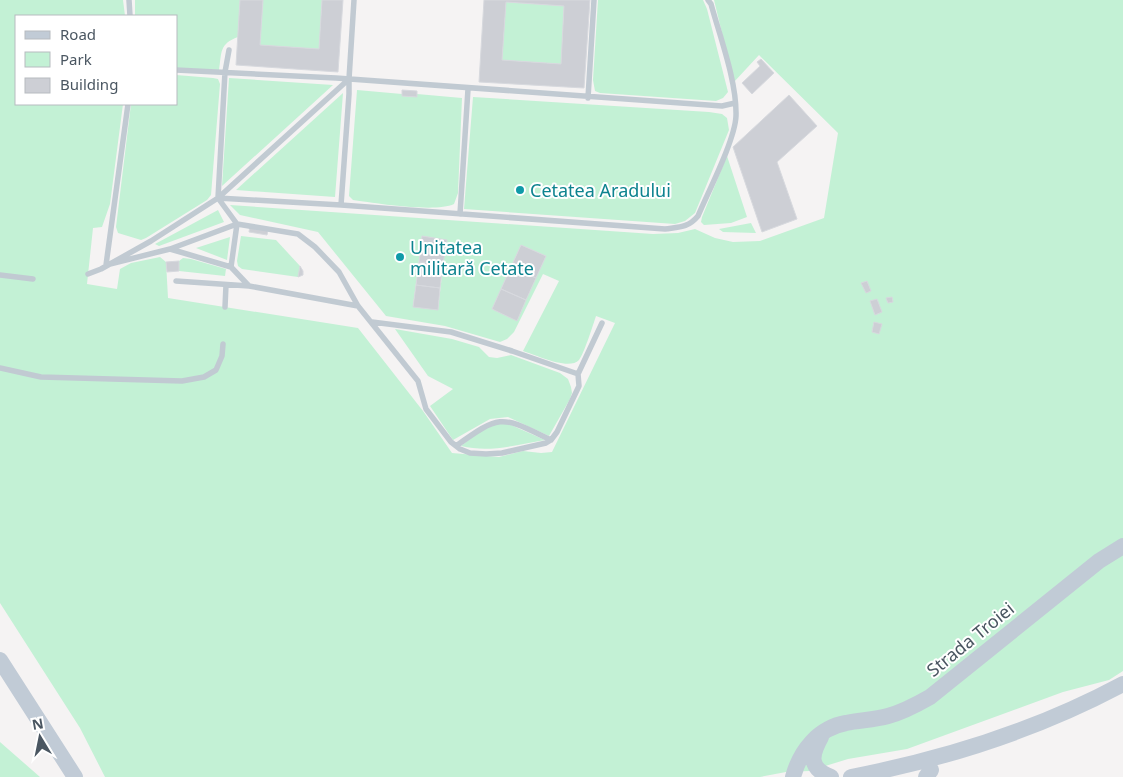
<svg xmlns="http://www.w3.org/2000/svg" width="1123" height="777" viewBox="0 0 1123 777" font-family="'Noto Sans',sans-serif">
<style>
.green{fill:#c3f1d5;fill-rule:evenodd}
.building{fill:#cdcfd5;stroke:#d7d9de;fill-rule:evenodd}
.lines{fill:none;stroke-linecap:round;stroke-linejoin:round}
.lane{stroke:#c1cad2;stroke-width:5.5}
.secondary{stroke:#c1cbd6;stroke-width:16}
.culture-dot{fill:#0f9aa8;stroke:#fff;stroke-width:2}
.labels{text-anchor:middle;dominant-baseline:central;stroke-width:4;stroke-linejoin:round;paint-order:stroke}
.culture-label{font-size:18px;fill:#0d838f;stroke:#fff;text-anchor:start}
.street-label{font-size:18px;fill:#4a5661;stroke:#fff}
</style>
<rect width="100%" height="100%" fill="#f5f3f3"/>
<path class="green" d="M 0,0 L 123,0 L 125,16 L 16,16 L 16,104 L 123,104 L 110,204 L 102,227 L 93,228 L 87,284 L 117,289 L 120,269 L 131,263 L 160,257 L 166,262 L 168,298 L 358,328 L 423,411 L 452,453 L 499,457 L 523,451 L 541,453 L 552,452 L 615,323 L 596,316 C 593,325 584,354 579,360 C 569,371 536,355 523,351 L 559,281 L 543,274 L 514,332 L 507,339 L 500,342 L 445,326 L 386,316 L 318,232 L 240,215 L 230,205 L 653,234 L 678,233 L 695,229 L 715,238 L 733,242 L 760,241 L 824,218 L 838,133 L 759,55 L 734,82 L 714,0 L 1123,0 L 1123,671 L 1109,680 L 1063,692 L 907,749 L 848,759 L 809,771 L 786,772 L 760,777 L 105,777 L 80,728 L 0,603 ZM 422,236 L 446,240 L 438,310 L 413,306 ZM 521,245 L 546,256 L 517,320 L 492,309 Z
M 135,0 L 240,0 L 238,37 C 219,44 222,52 219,70 L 176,68 L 176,16 L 135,16 Z
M 263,0 L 322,0 L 319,49 L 260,45 Z
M 598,0 L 703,0 L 707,9 L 728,92 L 723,98 L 716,101 L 600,93 L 595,91 L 593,80 Z
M 506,2 L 564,6 L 561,64 L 502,60 Z
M 176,75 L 213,78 L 218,79 L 220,84 L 211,195 L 207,200 L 146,238 L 141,240 L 118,233 L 116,227 L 131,104 L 176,104 Z
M 229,78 L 333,85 L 222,186 Z
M 357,90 L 402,94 L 402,96 L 417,97 L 417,94 L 462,98 L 458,193 L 454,204 C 435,213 375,203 353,200 L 349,196 Z
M 343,93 L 335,197 L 236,190 Z
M 473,97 L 709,112 L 722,114 L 727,118 L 729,130 L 695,213 L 685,221 L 675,224 L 464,209 Z
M 727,156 L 747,217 L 731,223 L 704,225 L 701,222 L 702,217 Z
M 218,210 L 224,222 L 159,246 L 155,244 Z
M 751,223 L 756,233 L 723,232 L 719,229 Z
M 241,236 L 276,240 L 300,266 L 298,277 L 242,269 L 238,266 L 237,261 Z
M 230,237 L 227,260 L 196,248 Z
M 183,258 L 191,259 L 226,269 L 225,276 L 179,271 L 179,261 Z
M 395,329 L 452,339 L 479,347 L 489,357 L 497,358 L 511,355 L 560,373 L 568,379 L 571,387 L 572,393 L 570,399 L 549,436 L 508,417 L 490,419 L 453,440 L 430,406 L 453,389 L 428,376 Z
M 502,423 L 511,425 L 545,440 C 515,445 490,453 461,446 L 484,428 Z
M 0,742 L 40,777 L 0,777 Z"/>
<path class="building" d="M 240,0 L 263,0 L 260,45 L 319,49 L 322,0 L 343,0 L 338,72 L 236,65 Z
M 484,0 L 590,0 L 584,88 L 479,82 ZM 506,2 L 564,6 L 561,64 L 502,60 Z
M 761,59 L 774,73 L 752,94 L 742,83 L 760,66 L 757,62 Z
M 402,90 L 417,91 L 417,97 L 402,96 Z
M 789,95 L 817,126 L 777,162 L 797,219 L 762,232 L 733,147 Z
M 250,226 L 268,230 L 267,235 L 249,232 Z
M 422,236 L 447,240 L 443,264 L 419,262 Z
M 521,245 L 546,256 L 536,278 L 511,267 Z
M 179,261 L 179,271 L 167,272 L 166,262 Z
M 419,262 L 443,264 L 440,288 L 416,285 Z
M 300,266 L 303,271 L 303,275 L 298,277 Z
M 511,267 L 536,278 L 526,300 L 501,289 Z
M 867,281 L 871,291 L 866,293 L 861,283 Z
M 416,285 L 440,288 L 438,310 L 413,307 Z
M 501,289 L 526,300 L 517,321 L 492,309 Z
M 892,297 L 893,302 L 888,303 L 886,298 Z
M 877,299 L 882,312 L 875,315 L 870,301 Z
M 874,322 L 882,324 L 879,334 L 872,332 Z"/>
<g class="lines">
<path class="lane" d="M 129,0 L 130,16
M 176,70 L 336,78 L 722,106 L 735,103
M 588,98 L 594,0
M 218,198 L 341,205 L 665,229 C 679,227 688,228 698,216 C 708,192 735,140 736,116 C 737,82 720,37 711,4 L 708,0
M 341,205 L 349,94 L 349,79 L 354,0
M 460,214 L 468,89
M 170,249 L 231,267 L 237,224 L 218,198 L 225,72 L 229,50
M 106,265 L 170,249 L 237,224 L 298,234 L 315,247 L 339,272 L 358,306 L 418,381 L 426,409 L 451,442 L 460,449 L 470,453 L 486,454 L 502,453 L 546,443 L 551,440 L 557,432 L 579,386 L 578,374 L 602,323
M 106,265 L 128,104
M 231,267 L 249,286 L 358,306
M 88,274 L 101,269 L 151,241 L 218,198 L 349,79
M 0,275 L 33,279
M 176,281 L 249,286
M 225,307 L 226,285
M 372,322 L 451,332 L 512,351 L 578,374
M 0,368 L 41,377 L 182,381 L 204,377 L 216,370 L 222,356 L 223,344
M 456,446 C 502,413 501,416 551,440"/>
<path class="secondary" d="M 0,660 L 75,777
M 821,737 C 811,755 808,768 831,777
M 793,777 C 800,751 818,728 846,723 C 860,720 874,720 888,716 C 903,712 916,705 930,697 L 1099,561 L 1123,546
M 851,777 C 945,759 1039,729 1123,684
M 926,777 L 931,770"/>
</g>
<g class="culture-dot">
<circle cx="520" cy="190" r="5"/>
<circle cx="400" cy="257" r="5"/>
</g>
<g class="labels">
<g class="culture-label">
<text x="530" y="190">Cetatea Aradului</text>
<text x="410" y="247">Unitatea<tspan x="410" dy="21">militară Cetate</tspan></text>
</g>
<g class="street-label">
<text transform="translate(970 639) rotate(-39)">Strada Troiei</text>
</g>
</g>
<rect x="15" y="15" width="162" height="90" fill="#ffffff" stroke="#b7bbc0"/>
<rect x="25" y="31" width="25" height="8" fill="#c1cbd6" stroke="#b7bbc0"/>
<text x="60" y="40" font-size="15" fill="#4a5661">Road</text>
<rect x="25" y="52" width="25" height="15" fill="#c3f1d5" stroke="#b7bbc0"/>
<text x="60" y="65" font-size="15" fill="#4a5661">Park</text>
<rect x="25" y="78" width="25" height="15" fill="#cdcfd5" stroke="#b7bbc0"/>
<text x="60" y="90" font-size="15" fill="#4a5661">Building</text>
<g transform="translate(40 737) rotate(350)" stroke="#ffffff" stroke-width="4" paint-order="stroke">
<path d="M0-4L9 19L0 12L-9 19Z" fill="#4a5661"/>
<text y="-8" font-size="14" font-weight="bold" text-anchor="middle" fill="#4a5661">N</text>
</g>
</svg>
